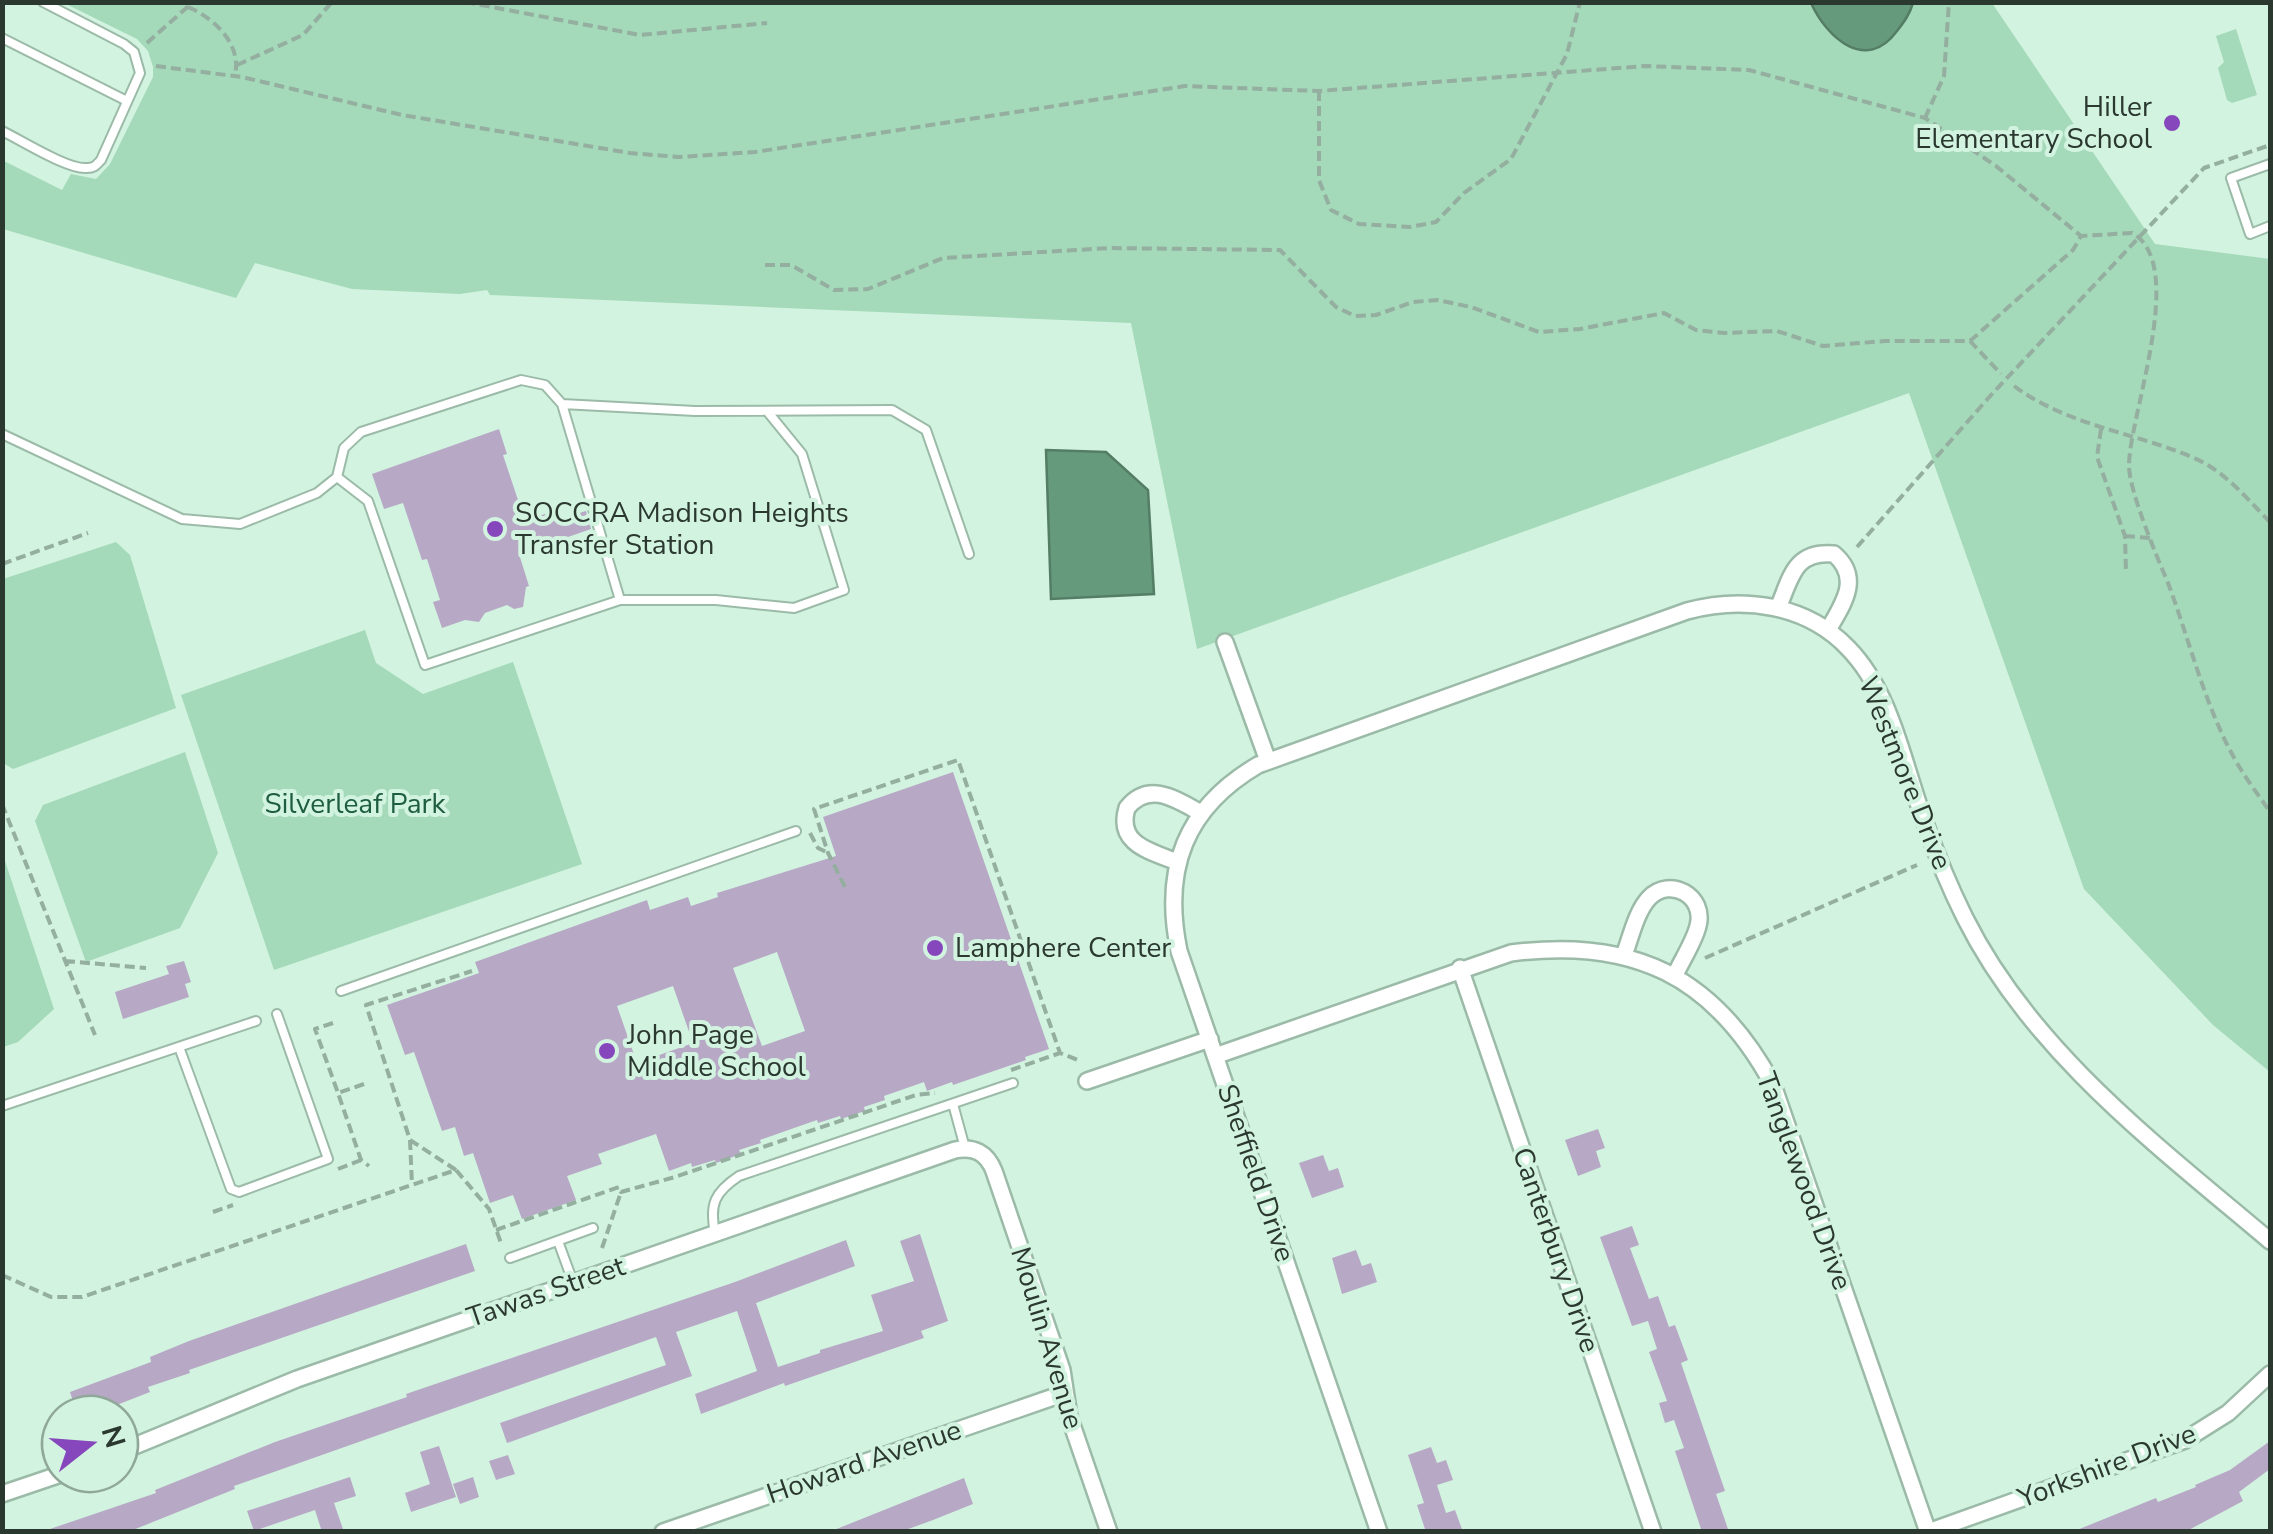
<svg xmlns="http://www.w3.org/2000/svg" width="2273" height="1534" viewBox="0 0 2273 1534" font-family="'Nunito Sans',sans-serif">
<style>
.green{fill:#a4d9ba}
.water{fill:#669a7c;stroke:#547d65;stroke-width:2.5}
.building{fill:#b7a9c6;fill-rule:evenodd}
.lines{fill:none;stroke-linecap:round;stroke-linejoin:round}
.lane-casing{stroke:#9bbba8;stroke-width:12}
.street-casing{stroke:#9bbba8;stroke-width:20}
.path{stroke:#94ae9f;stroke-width:4;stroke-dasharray:10 5;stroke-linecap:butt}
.lane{stroke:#fff;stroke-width:8}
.street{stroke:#fff;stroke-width:15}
.poi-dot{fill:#8747bc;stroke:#d2f3df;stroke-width:4}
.labels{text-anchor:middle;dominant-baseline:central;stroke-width:8;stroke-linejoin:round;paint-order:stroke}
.poi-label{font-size:28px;fill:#2b3830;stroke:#d2f3df;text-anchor:start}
.street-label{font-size:28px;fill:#2b3830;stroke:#d2f3df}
.park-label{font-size:28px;fill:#1e5d3e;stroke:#d2f3df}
</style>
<rect width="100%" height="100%" fill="#d2f3df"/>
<path class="green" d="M 64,3 L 1992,3 L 2155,244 L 2270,259 L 2270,1072 L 2213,1025 L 2084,889 L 1909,393 L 1197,649 L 1131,323 L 490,295 L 487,290 L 460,294 L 352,289 L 255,263 L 236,298 L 3,229 L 2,160 L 62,190 L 71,174 L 96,179 L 110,164 L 153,77 L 153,67 L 148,51 L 137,39 Z
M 2236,29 L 2257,95 L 2232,103 L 2227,100 L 2218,68 L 2224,62 L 2216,36 Z
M 116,542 L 130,555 L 176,708 L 13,769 L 3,763 L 3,579 Z
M 365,630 L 376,663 L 423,694 L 513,662 L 582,864 L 274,970 L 181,695 Z
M 185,752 L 218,853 L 180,928 L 86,962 L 35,821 L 43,805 Z
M 3,855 L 54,1009 L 18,1042 L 3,1047 Z"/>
<path class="water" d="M 1811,3 L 1811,2 L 1913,3 C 1910,14 1904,22 1897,31 C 1866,73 1827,38 1811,3 Z
M 1046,450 L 1106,452 L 1148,490 L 1154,594 L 1051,599 Z"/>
<path class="building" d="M 499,429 L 507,454 L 503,455 L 525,521 L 556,510 L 559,519 L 586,511 L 591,529 L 519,554 L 529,586 L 526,587 L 523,607 L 514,609 L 507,605 L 485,613 L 479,622 L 465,620 L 442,628 L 433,602 L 440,600 L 427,559 L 422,560 L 403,503 L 384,509 L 372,474 Z
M 953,772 L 1049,1049 L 1025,1057 L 1026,1060 L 953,1085 L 952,1082 L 927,1091 L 924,1082 L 884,1096 L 885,1100 L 864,1107 L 865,1111 L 841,1119 L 840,1116 L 818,1123 L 817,1120 L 760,1140 L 761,1143 L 739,1150 L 741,1154 L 716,1163 L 715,1160 L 692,1167 L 691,1163 L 669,1171 L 656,1134 L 598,1154 L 602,1164 L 567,1176 L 576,1200 L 522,1219 L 513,1195 L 490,1203 L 473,1153 L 464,1156 L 455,1127 L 442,1131 L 414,1052 L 405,1055 L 387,1005 L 479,973 L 475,962 L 647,900 L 650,910 L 688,897 L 691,906 L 718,897 L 717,893 L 836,856 L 823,817 ZM 777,952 L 805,1031 L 762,1046 L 733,968 ZM 673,986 L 693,1043 L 637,1063 L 617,1006 Z
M 184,961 L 191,982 L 185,984 L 189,997 L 123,1019 L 115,992 L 169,974 L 166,966 Z
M 1598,1129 L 1605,1148 L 1596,1151 L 1601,1167 L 1578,1176 L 1565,1140 Z
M 1323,1155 L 1329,1171 L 1338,1168 L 1344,1187 L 1312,1198 L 1299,1163 Z
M 1632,1226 L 1639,1245 L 1630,1248 L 1649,1299 L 1658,1296 L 1669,1327 L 1675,1325 L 1688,1360 L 1681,1363 L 1725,1491 L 1716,1494 L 1729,1532 L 1702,1532 L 1675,1451 L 1684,1448 L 1674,1420 L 1665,1423 L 1659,1403 L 1667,1401 L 1649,1352 L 1657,1349 L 1648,1321 L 1632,1326 L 1600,1237 Z
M 920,1234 L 948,1321 L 921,1331 L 924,1338 L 785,1386 L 784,1383 L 701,1414 L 695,1394 L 757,1371 L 737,1311 L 676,1332 L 692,1376 L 507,1443 L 500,1423 L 666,1365 L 656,1337 L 234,1486 L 235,1489 L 128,1532 L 50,1532 L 50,1529 L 156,1493 L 155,1490 L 275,1442 L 407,1397 L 406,1394 L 735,1282 L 846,1240 L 855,1266 L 756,1303 L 778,1367 L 820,1353 L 820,1350 L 883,1331 L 871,1295 L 914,1281 L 900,1241 Z
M 466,1244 L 475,1271 L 189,1370 L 190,1373 L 148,1387 L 150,1392 L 109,1408 L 91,1414 L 77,1414 L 70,1392 L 151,1362 L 150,1357 L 189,1341 Z
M 1356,1250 L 1362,1266 L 1371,1263 L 1377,1282 L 1342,1294 L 1332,1258 Z
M 2270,1441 L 2270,1469 L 2239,1492 L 2243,1501 L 2185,1532 L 2072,1532 L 2156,1498 L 2158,1502 L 2196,1487 L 2195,1485 L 2230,1470 Z
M 439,1446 L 456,1497 L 411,1512 L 405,1493 L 430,1484 L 420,1452 Z
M 1431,1447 L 1437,1463 L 1446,1460 L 1453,1480 L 1437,1485 L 1446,1513 L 1455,1510 L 1463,1532 L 1426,1532 L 1417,1505 L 1424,1503 L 1408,1455 Z
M 508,1455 L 515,1474 L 496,1480 L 489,1461 Z
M 350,1477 L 356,1496 L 334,1503 L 344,1532 L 322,1532 L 315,1510 L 254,1531 L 247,1511 Z
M 473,1477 L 479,1497 L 460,1504 L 453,1484 Z
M 964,1478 L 973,1504 L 933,1520 L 900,1532 L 829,1532 Z"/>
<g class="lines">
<g class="lane-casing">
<path id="lane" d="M 2,38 L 127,101
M 2,131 C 21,140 68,170 87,168 C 95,168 96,165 101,160 L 140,73 L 134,52 L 124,44 L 43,2
M 2270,164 L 2231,178 L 2250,234 L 2270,226
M 562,404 L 695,411 L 892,410 L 926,430 L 969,554
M 2,434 L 182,519 L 240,524 L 317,493 L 337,477 L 344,448 L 361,432 L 521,380 L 545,385 L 562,404 L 620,600 L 425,665 L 368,501 L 337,477
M 620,600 L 716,600 L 794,608 L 844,590 L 802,454 L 767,411
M 341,991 L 796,831
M 179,1047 L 231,1189 L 239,1192 L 328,1159 L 277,1014
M 953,1104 L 965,1148
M 2,1106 L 256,1021
M 715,1233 C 709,1204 715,1192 739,1176 L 1013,1083
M 558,1241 L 573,1282
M 510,1258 L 593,1228"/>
</g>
<g class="street-casing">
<path id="street" d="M 1778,608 C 1791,578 1794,550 1834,554 C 1862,578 1843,604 1828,630
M 1225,642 L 1268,761
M 1177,862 C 1150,851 1116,844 1127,808 C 1149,780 1177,800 1201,813
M 1624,955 C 1631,937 1636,912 1649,898 C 1670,876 1706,896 1698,926 C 1694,942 1682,960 1675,975
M 1460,968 L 1653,1532
M 1215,1056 L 1511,953 C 1633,937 1714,976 1773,1085 L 1928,1532 L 2185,1440 L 2228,1413 L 2270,1374
M 1087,1081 L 1210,1039
M 120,1452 L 297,1379 L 955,1150 C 974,1146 987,1153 994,1171 L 1062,1370 L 1069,1416 L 1109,1532
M 2,1494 L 61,1474
M 663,1532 L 1065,1393
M 1379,1532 L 1179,951 C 1162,869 1185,808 1258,765 L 1687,611 C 1743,596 1806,604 1848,648 C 1892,693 1903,764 1924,820 C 1936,854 1949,886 1965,918 C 2032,1052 2159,1147 2270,1241"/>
</g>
<path class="path" d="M 465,2 L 640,35 L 767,23
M 188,7 C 214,18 242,44 235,75
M 147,43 L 193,2
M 237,65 L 303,35 L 332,2
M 156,66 L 242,77 L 402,115 L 630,153 L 678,157 L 755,152 L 1185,86 L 1319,91 L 1645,66 L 1749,70 L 1925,118 L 1996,166 L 2081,236
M 1319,91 L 1319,180 L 1331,210 L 1359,224 L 1410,227 L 1436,222 L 1464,193 L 1511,159 L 1567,54 L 1580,2
M 1925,118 L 1944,76 L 1949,2
M 765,265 L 791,265 L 834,290 L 868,289 L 943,258 L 1109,248 L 1280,250 L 1336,307 L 1355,316 L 1376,315 L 1413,302 L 1437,300 L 1471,307 L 1539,332 L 1580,329 L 1664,313 L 1696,330 L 1724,333 L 1777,331 L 1823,346 L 1885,341 L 1970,341 L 2001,374
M 1970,341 L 2073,250 L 2081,236 L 2132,233 C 2189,264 2128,418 2129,467 C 2130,493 2157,557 2168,583 C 2191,644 2206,712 2240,768 C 2249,783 2260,797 2270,812
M 2014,386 C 2068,426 2134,432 2194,458 C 2225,471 2247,499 2270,522
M 2101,429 L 2097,457 L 2125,536 L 2126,573
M 2125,536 L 2150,538
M 1857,547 L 1992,394 L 2204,168 L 2270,145
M 2,564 L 88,533
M 2,804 L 95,1035
M 810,833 L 818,848 L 828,853
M 845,887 L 828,853 L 814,809 L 958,760 L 1060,1053
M 1705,958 L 1917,865
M 65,961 L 146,968
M 333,1023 L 315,1029 L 338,1093
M 1011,1070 L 1060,1053 L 1078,1060
M 364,1084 L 338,1093 L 361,1160 L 369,1166
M 410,1140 L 412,1185
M 338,1169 L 361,1160
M 456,1170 L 410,1140 L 366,1005 L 472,971
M 213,1212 L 233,1205
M 496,1230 L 619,1187 L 621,1192 L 675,1177 L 916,1095 L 935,1093
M 602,1248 L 621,1192
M 2,1275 L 51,1297 L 82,1297 L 456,1170 L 489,1209 L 502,1246"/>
<use href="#lane" class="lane"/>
<use href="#street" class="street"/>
</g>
<g class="poi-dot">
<circle cx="2172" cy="123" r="10"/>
<circle cx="495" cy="529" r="10"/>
<circle cx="935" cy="948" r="10"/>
<circle cx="607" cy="1051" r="10"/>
</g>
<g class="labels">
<g class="poi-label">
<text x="2152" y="107" text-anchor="end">Hiller<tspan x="2152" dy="32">Elementary School</tspan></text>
<text x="515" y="513">SOCCRA Madison Heights<tspan x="515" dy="32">Transfer Station</tspan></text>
<text x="955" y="948">Lamphere Center</text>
<text x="627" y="1035">John Page<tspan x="627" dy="32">Middle School</tspan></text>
</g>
<g class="street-label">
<text transform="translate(1905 773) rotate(68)">Westmore Drive</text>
<text transform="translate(1256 1173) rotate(71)">Sheffield Drive</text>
<text transform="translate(1804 1181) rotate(70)">Tanglewood Drive</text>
<text transform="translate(1556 1250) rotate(71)">Canterbury Drive</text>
<text transform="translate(546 1292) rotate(-19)">Tawas Street</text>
<text transform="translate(1047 1338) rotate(73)">Moulin Avenue</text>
<text transform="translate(864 1462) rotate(-19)">Howard Avenue</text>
<text transform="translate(2107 1466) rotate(-21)">Yorkshire Drive</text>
</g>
<g class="park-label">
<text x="355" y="804">Silverleaf Park</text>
</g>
</g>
<rect width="2273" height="1534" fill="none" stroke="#2b3830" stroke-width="10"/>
<g transform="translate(90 1444) rotate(73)"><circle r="48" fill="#d2f3df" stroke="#8fa899" stroke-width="2.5"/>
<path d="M0-8L18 38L0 25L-18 38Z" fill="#8747bc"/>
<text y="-15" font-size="28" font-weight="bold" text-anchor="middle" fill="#2b3830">N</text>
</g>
</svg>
